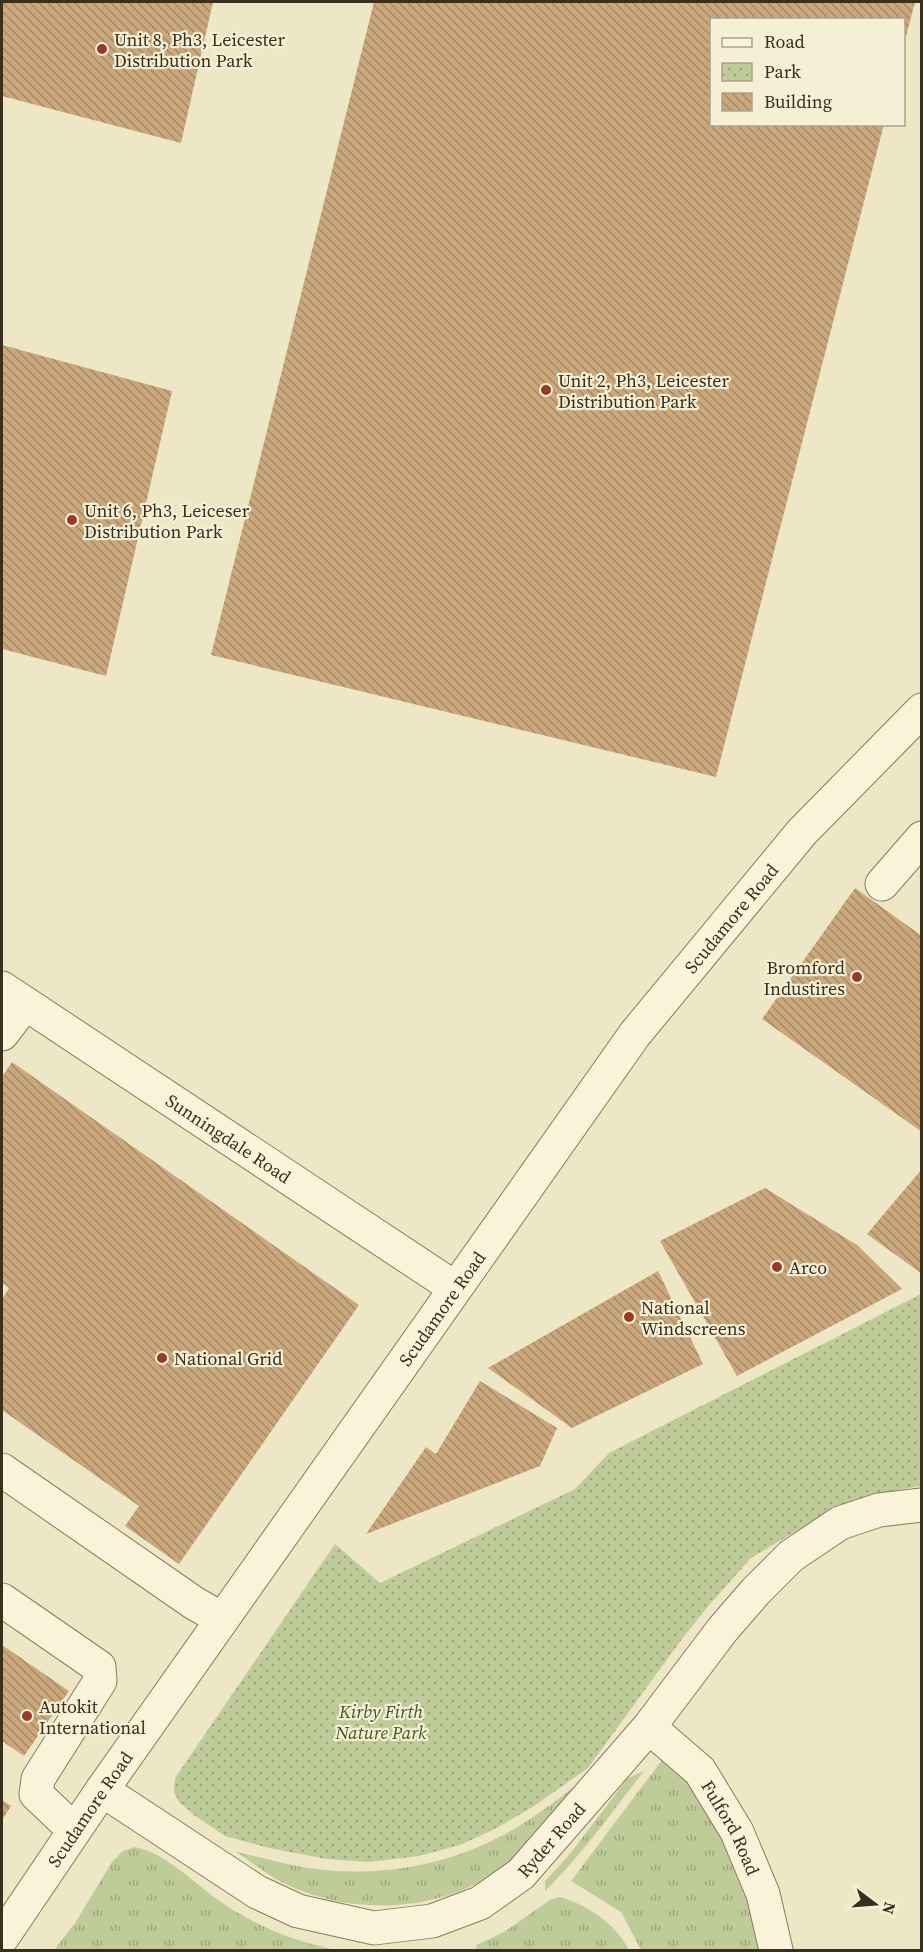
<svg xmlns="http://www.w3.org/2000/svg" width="923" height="1952" viewBox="0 0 923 1952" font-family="'Source Serif 4',serif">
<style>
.grass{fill:url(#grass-tufts)}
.park{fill:url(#park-dots)}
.building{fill:url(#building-back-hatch)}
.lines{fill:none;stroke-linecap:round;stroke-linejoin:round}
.minor-casing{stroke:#897a5c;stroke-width:35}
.minor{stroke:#f8f3d9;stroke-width:33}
.poi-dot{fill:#973a2c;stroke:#f5f0d5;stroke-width:2}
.labels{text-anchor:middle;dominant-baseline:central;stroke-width:4.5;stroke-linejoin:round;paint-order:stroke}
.poi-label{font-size:18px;fill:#392f1f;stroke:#f5f0d5;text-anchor:start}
.street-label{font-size:18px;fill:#392f1f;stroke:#f5f0d5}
.park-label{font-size:18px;font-style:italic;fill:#435526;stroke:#f5f0d5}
</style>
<defs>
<pattern id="grass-tufts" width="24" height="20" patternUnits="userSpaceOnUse" patternTransform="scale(1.5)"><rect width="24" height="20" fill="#bfcc99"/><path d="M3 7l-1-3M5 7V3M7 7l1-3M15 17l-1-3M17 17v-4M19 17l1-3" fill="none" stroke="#9ca67c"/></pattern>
<pattern id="park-dots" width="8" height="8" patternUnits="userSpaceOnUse" patternTransform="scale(1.5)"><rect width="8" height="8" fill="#bfcc99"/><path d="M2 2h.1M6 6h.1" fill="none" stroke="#9ca67c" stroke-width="1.8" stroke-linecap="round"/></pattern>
<pattern id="building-back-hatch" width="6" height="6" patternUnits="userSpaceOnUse" patternTransform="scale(1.5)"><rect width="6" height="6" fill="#cba87c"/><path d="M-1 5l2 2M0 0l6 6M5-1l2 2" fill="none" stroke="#a68965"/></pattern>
</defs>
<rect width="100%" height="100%" fill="#eee7c6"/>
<path class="grass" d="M 665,1756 L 700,1771 L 776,1950 L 641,1950 L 621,1912 L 571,1881 Z
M 644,1771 C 612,1812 582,1855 545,1891 L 545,1881 L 569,1855 L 628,1778 Z
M 575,1786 C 557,1810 540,1836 517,1856 C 451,1915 349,1920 274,1878 C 261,1870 249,1860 236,1852 C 260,1857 284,1864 308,1868 C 371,1878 443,1867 499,1837 C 527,1823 551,1805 575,1786 Z
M 135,1847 C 166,1853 195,1884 221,1902 C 255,1926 296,1942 336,1950 L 54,1950 L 75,1923 L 112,1862 L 123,1851 Z
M 560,1897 C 588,1905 616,1924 629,1950 L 477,1950 L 476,1945 L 504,1932 L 550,1900 Z"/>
<path class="park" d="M 921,1294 L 921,1486 L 903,1489 L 849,1505 L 803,1527 L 751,1558 L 710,1604 L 682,1639 L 588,1768 L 534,1806 L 495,1829 L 460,1845 L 419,1856 L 369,1862 L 326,1859 L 269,1848 L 225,1836 L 194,1815 L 179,1802 L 174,1792 L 175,1778 L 335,1544 L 380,1583 L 575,1489 L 609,1453 Z"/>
<path class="building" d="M 2,2 L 213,2 L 181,143 L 2,96 Z
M 374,2 L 915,2 L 904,44 L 904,20 L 712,20 L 712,124 L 884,124 L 716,777 L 211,655 Z
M 2,345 L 172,391 L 106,676 L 2,649 Z
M 855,888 L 922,936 L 922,1132 L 762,1019 Z
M 12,1062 L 359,1305 L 179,1564 L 125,1526 L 139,1506 L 2,1410 L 2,1299 L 9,1288 L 2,1283 L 2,1077 Z
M 922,1169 L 922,1274 L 867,1234 Z
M 765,1188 L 857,1245 L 902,1289 L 737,1376 L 660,1241 Z
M 658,1271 L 703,1364 L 572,1428 L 488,1368 Z
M 480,1381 L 557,1428 L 540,1466 L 366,1534 L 426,1447 L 436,1454 Z
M 2,1645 L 69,1691 L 24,1756 L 2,1741 Z
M 2,1800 L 11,1806 L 2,1820 Z"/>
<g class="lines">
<g class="minor-casing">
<g id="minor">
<path d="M 882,884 L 922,838"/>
<path id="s1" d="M 2,988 L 455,1288"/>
<path d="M 2,1034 L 25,1004"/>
<path d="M 2,1470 L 194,1603 L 222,1619"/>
<path d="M 2,1600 L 99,1667 L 100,1681 L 38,1779 L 36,1794 L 74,1830"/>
<path id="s2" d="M 649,1727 L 700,1771 L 737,1832 L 763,1894 L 776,1950"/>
<path id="s3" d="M 102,1790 L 257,1892 L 298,1911 L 374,1928 L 432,1921 L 480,1903 L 521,1874 L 649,1727 L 723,1629 L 756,1591 L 791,1556 L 840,1523 L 879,1510 L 922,1505"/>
<path id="s4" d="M 2,1938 L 102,1790 L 635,1034 L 802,832 L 922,710"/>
</g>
</g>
<use href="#minor" class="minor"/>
</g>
<g class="poi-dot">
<circle cx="102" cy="49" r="6"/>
<circle cx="546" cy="390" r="6"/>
<circle cx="72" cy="520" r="6"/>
<circle cx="857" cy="977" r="6"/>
<circle cx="777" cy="1267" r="6"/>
<circle cx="629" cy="1317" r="6"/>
<circle cx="162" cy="1358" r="6"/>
<circle cx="27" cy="1716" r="6"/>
</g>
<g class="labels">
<g class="poi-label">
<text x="114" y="39">Unit 8, Ph3, Leicester<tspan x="114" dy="21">Distribution Park</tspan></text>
<text x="558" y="380">Unit 2, Ph3, Leicester<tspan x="558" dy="21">Distribution Park</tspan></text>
<text x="84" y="510">Unit 6, Ph3, Leiceser<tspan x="84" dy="21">Distribution Park</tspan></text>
<text x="845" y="967" text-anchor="end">Bromford<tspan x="845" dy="21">Industires</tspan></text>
<text x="789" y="1267">Arco</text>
<text x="641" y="1307">National<tspan x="641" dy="21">Windscreens</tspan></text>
<text x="174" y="1358">National Grid</text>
<text x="39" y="1706">Autokit<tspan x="39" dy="21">International</tspan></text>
</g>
<g class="street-label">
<text stroke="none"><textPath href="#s4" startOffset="1254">Scudamore Road</textPath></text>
<text stroke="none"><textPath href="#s1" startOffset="272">Sunningdale Road</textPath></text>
<text stroke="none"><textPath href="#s4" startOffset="768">Scudamore Road</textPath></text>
<text stroke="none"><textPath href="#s4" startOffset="156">Scudamore Road</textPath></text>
<text stroke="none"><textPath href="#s2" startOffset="132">Fulford Road</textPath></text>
<text stroke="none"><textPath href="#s3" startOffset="514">Ryder Road</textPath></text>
</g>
<g class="park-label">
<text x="381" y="1711">Kirby Firth<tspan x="381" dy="21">Nature Park</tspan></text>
</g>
</g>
<rect width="923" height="1952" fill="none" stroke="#392f1f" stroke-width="6"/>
<rect x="710" y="18" width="195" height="108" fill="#f5f0d5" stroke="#aaa38c" stroke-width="1.5"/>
<rect x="722" y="38" width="30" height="9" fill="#f8f3d9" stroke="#aaa38c" stroke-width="1.5"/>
<text x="764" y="48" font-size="18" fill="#392f1f">Road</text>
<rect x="722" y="63" width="30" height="18" fill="url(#park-dots)" stroke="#aaa38c" stroke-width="1.5"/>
<text x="764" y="78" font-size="18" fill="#392f1f">Park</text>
<rect x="722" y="93" width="30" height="18" fill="url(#building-back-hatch)" stroke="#aaa38c" stroke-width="1.5"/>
<text x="764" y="108" font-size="18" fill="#392f1f">Building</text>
<g transform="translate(875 1904) rotate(106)" stroke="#f5f0d5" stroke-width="4.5" paint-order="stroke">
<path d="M0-4.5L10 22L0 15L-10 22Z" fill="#392f1f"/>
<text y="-9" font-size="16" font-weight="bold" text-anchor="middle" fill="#392f1f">N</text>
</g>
</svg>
